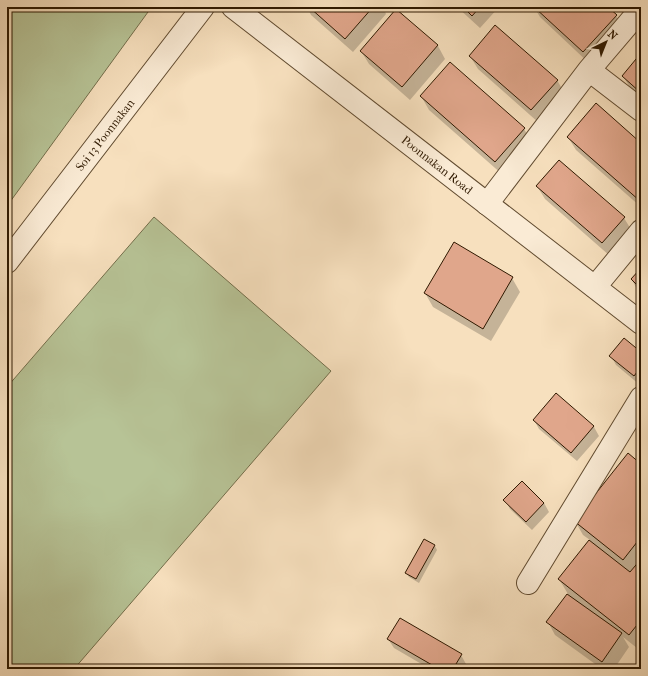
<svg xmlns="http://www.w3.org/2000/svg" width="648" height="676" viewBox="0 0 648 676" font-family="'IM FELL French Canon',serif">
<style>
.green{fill:#b7c396;stroke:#736e4b}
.shadow{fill:#0003}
.building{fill:#e0a68b;stroke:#2f1900}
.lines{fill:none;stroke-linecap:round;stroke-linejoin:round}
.minor-casing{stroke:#614b30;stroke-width:24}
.tertiary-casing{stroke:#614b30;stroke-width:24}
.minor{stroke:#faebd5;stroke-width:22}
.tertiary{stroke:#faebd5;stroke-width:22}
.labels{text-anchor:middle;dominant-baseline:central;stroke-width:3;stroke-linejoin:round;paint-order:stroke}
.street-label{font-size:12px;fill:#2f1900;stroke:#faebd5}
</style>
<rect width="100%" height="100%" fill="#f7e0be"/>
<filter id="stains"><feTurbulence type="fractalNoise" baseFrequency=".005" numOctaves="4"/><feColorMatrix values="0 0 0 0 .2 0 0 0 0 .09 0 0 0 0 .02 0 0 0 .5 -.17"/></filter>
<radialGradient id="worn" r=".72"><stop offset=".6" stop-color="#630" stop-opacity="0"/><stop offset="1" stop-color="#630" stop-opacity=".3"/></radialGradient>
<path class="green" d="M 7,7 L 140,7 L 148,12 L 7,206 Z
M 154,217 L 331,371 L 74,669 L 7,669 L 7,387 Z"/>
<path class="shadow" d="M 307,7 L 383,7 L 386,14 L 353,52 L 311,15 Z
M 457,7 L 499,7 L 480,28 Z
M 534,7 L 606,7 L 616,16 L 624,29 L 591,65 L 540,17 Z
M 396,10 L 438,46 L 445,59 L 410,100 L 369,64 L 361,51 Z
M 641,55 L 641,98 L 631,89 L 623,76 Z
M 470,56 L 557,80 L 565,94 L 539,123 L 478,69 Z
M 450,64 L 524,129 L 532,142 L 503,175 L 429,110 L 421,96 Z
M 596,104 L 641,144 L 641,207 L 576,150 L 568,137 Z
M 537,186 L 624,218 L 632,231 L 610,256 L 545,199 Z
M 641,270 L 641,292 L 637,289 L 632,280 Z
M 512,278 L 520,292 L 491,341 L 433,307 L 425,293 Z
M 641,353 L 641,383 L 640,385 L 616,365 L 611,356 Z
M 556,394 L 594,427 L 599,436 L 577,461 L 539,429 L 534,420 Z
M 641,465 L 641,643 L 637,648 L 623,637 L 629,647 L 614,669 L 602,669 L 555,635 L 548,622 L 568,594 L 559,579 L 590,540 L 583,535 L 575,521 Z
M 522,482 L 544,503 L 549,512 L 532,530 L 510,509 L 505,500 Z
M 425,540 L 435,546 L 437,550 L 419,583 L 409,577 L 406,573 Z
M 388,639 L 461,655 L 466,664 L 463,669 L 430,669 L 394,648 Z"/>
<path class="building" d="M 309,7 L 373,7 L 345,39 Z
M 463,7 L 480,7 L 472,16 Z
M 534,7 L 608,7 L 617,15 L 583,52 Z
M 396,9 L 438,45 L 402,87 L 360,51 Z
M 495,25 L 558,80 L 531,110 L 469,56 Z
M 641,53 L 641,93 L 622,76 Z
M 450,62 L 525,128 L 495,162 L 420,96 Z
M 596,103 L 641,143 L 640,201 L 567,137 Z
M 559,160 L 625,217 L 602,243 L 536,186 Z
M 454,242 L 513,277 L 483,329 L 424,293 Z
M 641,268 L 641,289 L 631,279 Z
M 624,338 L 641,352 L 641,367 L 634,376 L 609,356 Z
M 556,393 L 594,426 L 571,453 L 533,420 Z
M 628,453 L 641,464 L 641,537 L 623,560 L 574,521 Z
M 522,481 L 544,503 L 526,522 L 503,500 Z
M 424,539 L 435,545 L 416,579 L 405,573 Z
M 589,540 L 630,572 L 641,559 L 641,620 L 629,635 L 558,579 Z
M 567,594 L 622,633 L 602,662 L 546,622 Z
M 400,618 L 462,654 L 453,669 L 439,669 L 387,639 Z"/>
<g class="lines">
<g class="minor-casing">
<path id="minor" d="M 589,70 L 641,110
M 487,204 L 589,70 L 641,9
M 7,262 L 203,7
M 595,287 L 641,231
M 528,583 L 641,398"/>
</g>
<g class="tertiary-casing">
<path id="tertiary" d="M 233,7 L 641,323"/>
</g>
<use href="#minor" class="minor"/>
<use href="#tertiary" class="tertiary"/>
</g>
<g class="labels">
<g class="street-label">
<text transform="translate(105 135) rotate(-52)">Soi 13 Poonnakan</text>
<text transform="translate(437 165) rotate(38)">Poonnakan Road</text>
</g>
</g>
<rect width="648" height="676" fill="none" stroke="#f7e0be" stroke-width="24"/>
<rect x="8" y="8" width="632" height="660" fill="none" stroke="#2f1900" stroke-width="2"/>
<rect x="12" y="12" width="624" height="652" fill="none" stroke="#2f1900"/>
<g transform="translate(606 42) rotate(43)" stroke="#faebd5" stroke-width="3" paint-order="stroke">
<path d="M0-3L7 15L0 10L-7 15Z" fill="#2f1900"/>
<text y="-6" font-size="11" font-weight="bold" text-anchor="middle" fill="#2f1900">N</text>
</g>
<rect width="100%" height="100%" filter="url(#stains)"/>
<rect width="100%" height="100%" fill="url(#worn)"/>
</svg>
